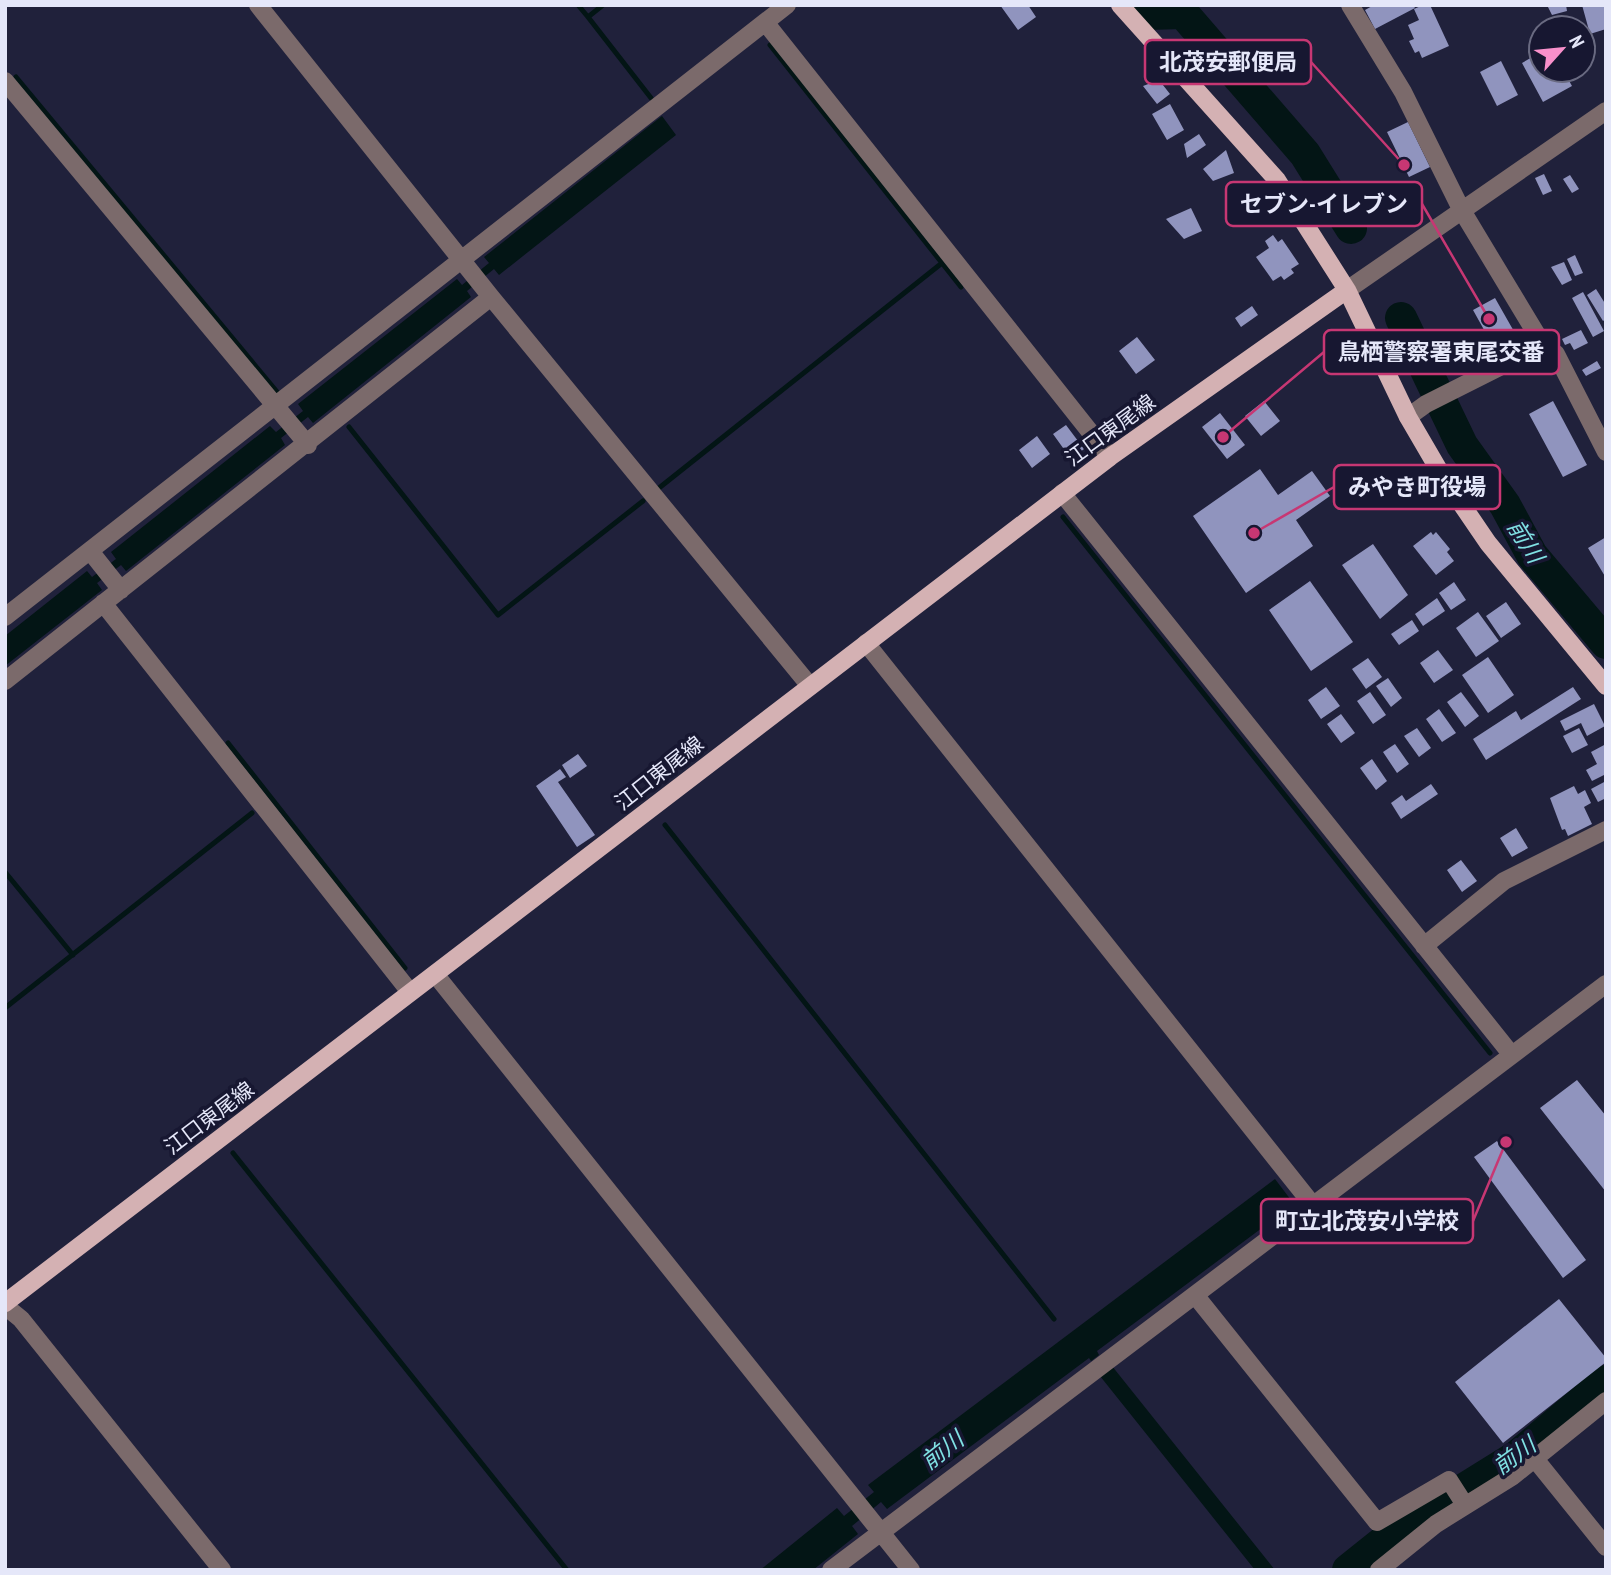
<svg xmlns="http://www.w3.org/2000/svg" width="1611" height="1575" viewBox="0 0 1611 1575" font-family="'PT Sans Narrow','Noto Sans JP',sans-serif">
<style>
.water{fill:#031515}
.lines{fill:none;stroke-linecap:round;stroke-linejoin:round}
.stream{stroke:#031515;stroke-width:5}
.river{stroke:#031515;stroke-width:32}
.building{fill:#9094be}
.minor{stroke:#7b6a6b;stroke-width:18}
.major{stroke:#d4b1b3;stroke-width:18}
.labels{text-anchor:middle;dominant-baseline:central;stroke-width:7;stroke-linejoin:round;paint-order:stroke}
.street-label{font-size:21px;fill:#e5e7f9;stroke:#171731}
.water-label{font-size:23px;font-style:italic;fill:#80e1e4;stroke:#171731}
.leader{fill:none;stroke:#c73773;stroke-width:2.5}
.callout-dot{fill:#c73773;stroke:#171731;stroke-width:2.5}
.callout{fill:#171731;stroke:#c73773;stroke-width:2.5}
.callout-label{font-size:23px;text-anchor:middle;font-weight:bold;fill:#e5e7f9}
</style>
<rect width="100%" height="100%" fill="#20213b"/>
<path class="water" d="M 662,116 L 676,135 L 499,275 L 494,269 L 467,291 L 471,297 L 313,423 L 308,417 L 281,438 L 285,445 L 126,571 L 121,565 L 97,583 L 102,590 L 5,666 L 5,636 L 87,571 L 92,577 L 116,559 L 111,552 L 270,426 L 276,432 L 303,411 L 298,404 L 457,279 L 462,285 L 489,263 L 484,257 Z
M 1275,1179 L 1294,1204 L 1097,1351 L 1099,1355 L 1091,1361 L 1089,1358 L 887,1509 L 881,1502 L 852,1526 L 858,1534 L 813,1570 L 760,1570 L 837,1508 L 844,1516 L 874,1492 L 868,1485 Z
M 1112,1366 L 1275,1570 L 1255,1570 L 1100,1376 Z
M 1444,1497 L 1447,1503 L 1360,1570 L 1340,1570 L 1394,1526 Z"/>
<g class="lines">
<path class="stream" d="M 578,5 L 588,17
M 603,5 L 588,17 L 651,98
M 770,45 L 942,263
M 16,77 L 278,393
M 349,427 L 498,615 L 643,501
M 659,488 L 942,263 L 961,287
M 1063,517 L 1490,1053
M 228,743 L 405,968
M 665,825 L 1054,1319
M 5,872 L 73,955
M 5,1008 L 252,813
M 233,1153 L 567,1570"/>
<path class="river" d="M 1139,5 L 1146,14 L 1183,13 L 1305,154 L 1351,228
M 1401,318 L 1462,445 L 1505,505 L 1532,555 L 1606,643
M 1348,1570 L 1398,1530 L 1517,1456 L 1606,1381"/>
</g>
<path class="building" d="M 1000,5 L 1028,5 L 1036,17 L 1018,30 Z
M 1374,5 L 1413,5 L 1415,8 L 1375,29 L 1365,10 Z
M 1423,5 L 1430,5 L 1449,46 L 1422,58 L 1419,51 L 1415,53 L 1409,41 L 1414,39 L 1408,25 L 1419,20 L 1414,9 Z
M 1547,5 L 1566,5 L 1567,11 L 1552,15 Z
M 1582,5 L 1604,5 L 1606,29 L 1590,34 Z
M 1541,52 L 1541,70 L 1563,70 L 1572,86 L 1543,102 L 1522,63 Z
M 1501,61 L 1518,95 L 1497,106 L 1480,72 Z
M 1159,80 L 1170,94 L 1157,104 L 1143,86 Z
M 1170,104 L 1184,130 L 1167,140 L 1152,114 Z
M 1408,122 L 1430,167 L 1409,177 L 1387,132 Z
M 1199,134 L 1206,145 L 1187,158 L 1184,144 Z
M 1226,150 L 1234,173 L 1213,181 L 1203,169 Z
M 1544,174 L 1552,191 L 1543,195 L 1535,178 Z
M 1570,175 L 1579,189 L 1572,193 L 1563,179 Z
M 1191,208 L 1202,231 L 1184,239 L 1166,219 Z
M 1273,235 L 1278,242 L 1282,239 L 1299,264 L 1291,269 L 1294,273 L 1284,280 L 1281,276 L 1273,281 L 1256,257 L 1269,248 L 1265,241 Z
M 1575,255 L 1583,273 L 1575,276 L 1567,259 Z
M 1564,262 L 1572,280 L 1562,285 L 1551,267 Z
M 1596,289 L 1606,305 L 1606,319 L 1603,321 L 1587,295 Z
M 1583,292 L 1604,331 L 1593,337 L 1572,298 Z
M 1495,298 L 1520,342 L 1498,355 L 1473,310 Z
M 1252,306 L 1258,315 L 1241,327 L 1235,318 Z
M 1581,330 L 1588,343 L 1574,350 L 1570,343 L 1565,345 L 1562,339 Z
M 1137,337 L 1155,360 L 1136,374 L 1119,351 Z
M 1597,361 L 1601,368 L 1586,376 L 1582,370 Z
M 1264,401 L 1280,421 L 1261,436 L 1245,416 Z
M 1553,401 L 1587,465 L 1563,477 L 1529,414 Z
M 1220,413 L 1245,445 L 1227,459 L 1202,427 Z
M 1066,425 L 1084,449 L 1071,459 L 1053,434 Z
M 1037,436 L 1050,454 L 1032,468 L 1019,450 Z
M 1260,469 L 1278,495 L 1312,471 L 1330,496 L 1296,520 L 1313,546 L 1246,593 L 1193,516 Z
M 1431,532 L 1433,535 L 1436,532 L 1450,549 L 1447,552 L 1454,561 L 1436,575 L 1413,546 Z
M 1606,537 L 1606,578 L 1588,548 Z
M 1373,544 L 1408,595 L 1380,619 L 1342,565 Z
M 1310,581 L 1353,642 L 1311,671 L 1269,610 Z
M 1454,582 L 1466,600 L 1451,610 L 1439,593 Z
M 1437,598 L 1445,611 L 1423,626 L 1415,614 Z
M 1506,602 L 1521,624 L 1501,638 L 1486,616 Z
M 1478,612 L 1499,641 L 1476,657 L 1456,628 Z
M 1412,620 L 1419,631 L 1399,645 L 1391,634 Z
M 1438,650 L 1453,670 L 1434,683 L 1420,663 Z
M 1488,657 L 1514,695 L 1488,713 L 1462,675 Z
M 1368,658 L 1382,677 L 1366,689 L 1352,669 Z
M 1388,678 L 1402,698 L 1391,707 L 1376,686 Z
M 1326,687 L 1340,706 L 1321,719 L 1308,700 Z
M 1573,687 L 1581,699 L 1486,760 L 1473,739 L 1516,711 L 1521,720 Z
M 1370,692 L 1386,715 L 1373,724 L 1357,701 Z
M 1461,692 L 1479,716 L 1465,727 L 1447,702 Z
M 1594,704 L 1605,726 L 1587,736 L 1581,723 L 1565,731 L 1560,721 Z
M 1439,709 L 1456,733 L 1442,742 L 1426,719 Z
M 1341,714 L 1355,733 L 1341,743 L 1327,724 Z
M 1417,728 L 1431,748 L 1419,757 L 1404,736 Z
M 1579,728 L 1588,745 L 1572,753 L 1563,736 Z
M 1395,744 L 1409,764 L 1397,773 L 1383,752 Z
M 1606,744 L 1606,774 L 1592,781 L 1586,770 L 1597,764 L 1591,752 Z
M 578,754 L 587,766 L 570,778 L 562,765 Z
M 1372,759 L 1387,781 L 1376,790 L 1360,768 Z
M 560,769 L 566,777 L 558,782 L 595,835 L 577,847 L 536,786 Z
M 1606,781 L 1606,798 L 1598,802 L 1591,789 Z
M 1431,784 L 1438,794 L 1401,819 L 1391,803 L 1402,795 L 1406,801 Z
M 1574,786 L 1578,794 L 1585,790 L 1591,803 L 1584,807 L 1592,824 L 1568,836 L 1565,829 L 1562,830 L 1550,798 Z
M 1516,828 L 1528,848 L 1512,857 L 1500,838 Z
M 1461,860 L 1477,881 L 1462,892 L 1447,870 Z
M 1577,1080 L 1606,1116 L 1606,1192 L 1540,1108 Z
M 1497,1141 L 1586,1260 L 1563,1278 L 1474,1157 Z
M 1559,1299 L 1606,1358 L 1606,1362 L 1503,1443 L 1455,1382 Z"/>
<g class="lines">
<path class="minor" d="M 258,5 L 491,297 L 810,686
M 1350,5 L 1403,92 L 1461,209 L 1543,345 L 1556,354 L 1606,452
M 765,22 L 1110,457
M 5,81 L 308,445
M 1347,290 L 1606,111
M 1408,417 L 1426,404 L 1543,345
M 1062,493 L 1511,1054
M 90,551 L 121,590
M 103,603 L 410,992
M 5,617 L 787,5
M 866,643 L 1312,1204
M 5,681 L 491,297
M 1424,946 L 1504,881 L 1606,830
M 435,974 L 911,1570
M 1195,1295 L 1377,1522 L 1449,1480 L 1465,1505
M 5,1306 L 21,1319 L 222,1570
M 1535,1459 L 1606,1547
M 831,1570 L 1606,984
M 1379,1570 L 1436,1524 L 1513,1476 L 1606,1401"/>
<path class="major" d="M 1120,5 L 1277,180 L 1347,290 L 1408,417 L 1443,477 L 1488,543 L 1606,686
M 5,1303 L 1110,457 L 1347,290"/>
</g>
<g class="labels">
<g class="street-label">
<text transform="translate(1110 430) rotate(-36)">江口東尾線</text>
<text transform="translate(659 773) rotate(-38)">江口東尾線</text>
<text transform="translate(209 1118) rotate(-37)">江口東尾線</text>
</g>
<g class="water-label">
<text transform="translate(1526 541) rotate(58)">前川</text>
<text transform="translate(942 1450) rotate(-38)">前川</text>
<text transform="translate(1514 1455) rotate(-36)">前川</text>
</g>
</g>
<path class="leader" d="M1404 165L1311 62M1489 319L1422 204M1223 437L1324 352M1254 533L1334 487M1506 1142L1473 1221"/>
<g class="callout-dot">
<circle cx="1404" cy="165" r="7"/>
<circle cx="1489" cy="319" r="7"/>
<circle cx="1223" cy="437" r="7"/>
<circle cx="1254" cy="533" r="7"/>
<circle cx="1506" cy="1142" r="7"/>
</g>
<g class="callout">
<rect x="1145" y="40" width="166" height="44" rx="7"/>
<rect x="1226" y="182" width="196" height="44" rx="7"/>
<rect x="1324" y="330" width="235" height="44" rx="7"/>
<rect x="1334" y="465" width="166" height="44" rx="7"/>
<rect x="1261" y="1199" width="212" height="44" rx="7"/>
</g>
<g class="callout-label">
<text x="1228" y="70">北茂安郵便局</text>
<text x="1324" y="212">セブン-イレブン</text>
<text x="1441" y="360">鳥栖警察署東尾交番</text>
<text x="1417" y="495">みやき町役場</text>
<text x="1367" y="1229">町立北茂安小学校</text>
</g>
<rect width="1611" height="1575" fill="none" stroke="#e5e7f9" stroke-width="14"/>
<g transform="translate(1562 49) rotate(63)"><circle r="33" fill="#171731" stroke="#696a81" stroke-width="2"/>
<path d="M0-5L12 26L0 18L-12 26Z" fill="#f890cb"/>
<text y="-10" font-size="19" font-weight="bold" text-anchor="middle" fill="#e5e7f9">N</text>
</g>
</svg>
